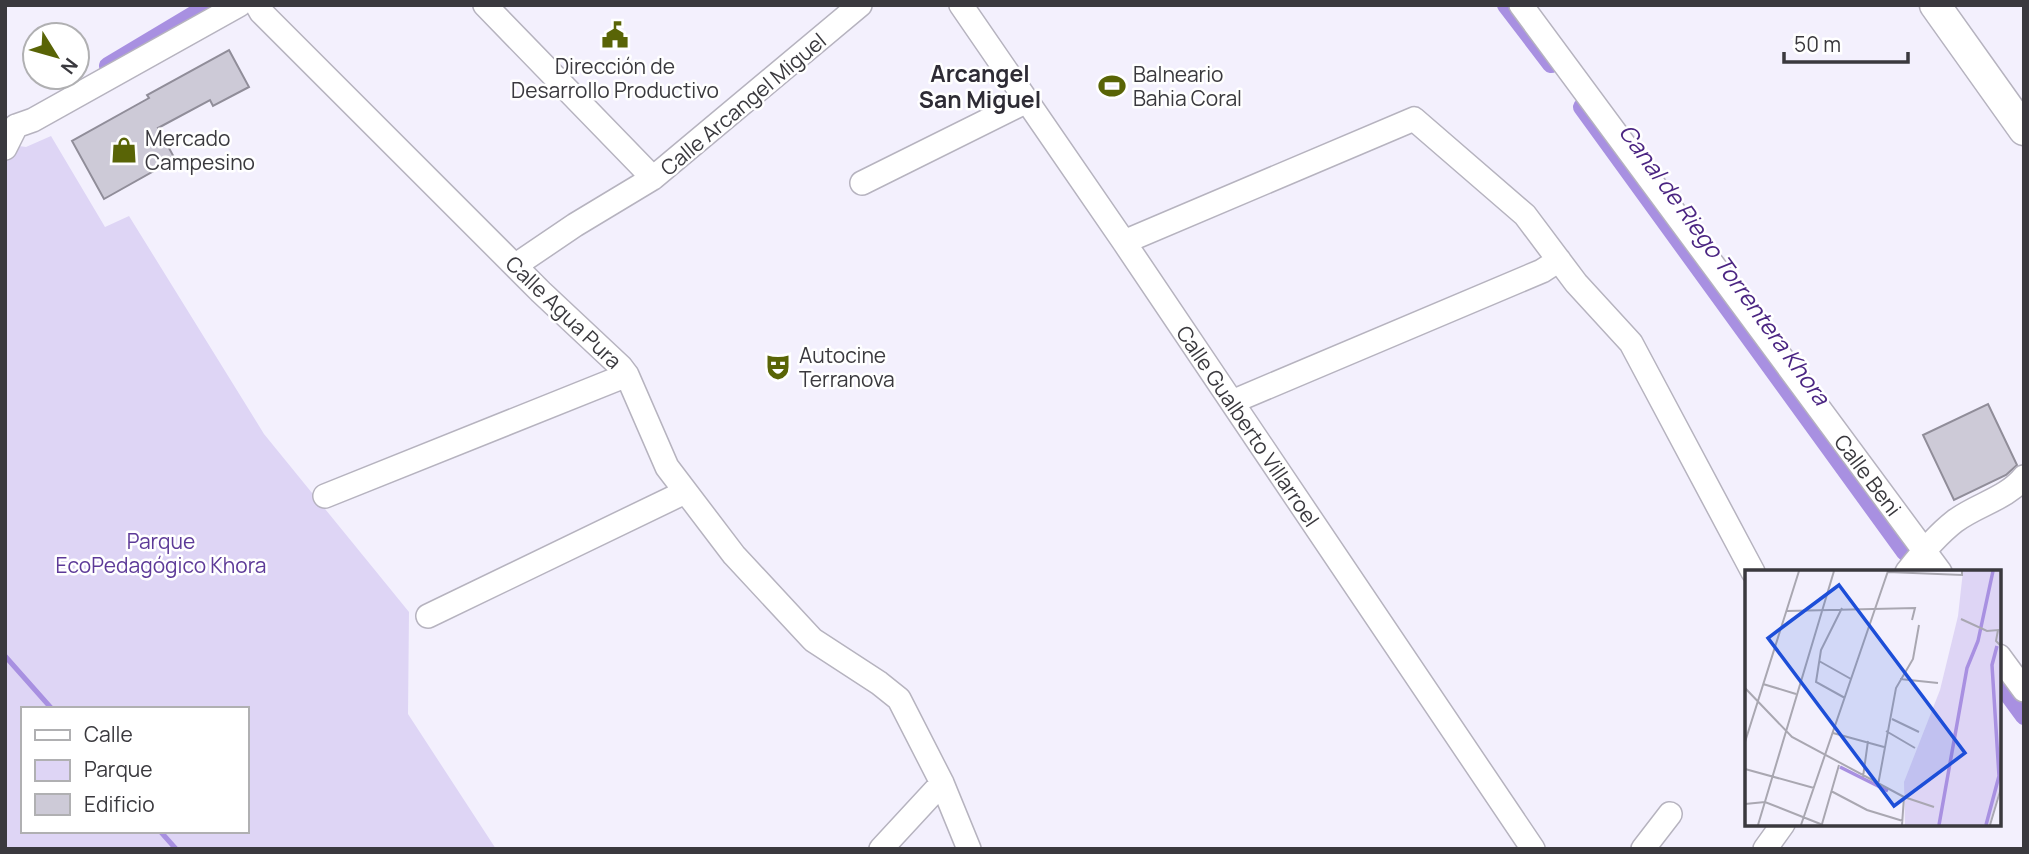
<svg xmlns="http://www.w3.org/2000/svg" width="2029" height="854" viewBox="0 0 2029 854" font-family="Manrope,sans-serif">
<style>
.green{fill:#ded5f5;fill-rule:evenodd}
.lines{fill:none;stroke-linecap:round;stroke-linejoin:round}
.stream{stroke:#a890e1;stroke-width:5}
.canal{stroke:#a890e1;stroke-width:18}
.building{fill:#cdcad7;stroke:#908d99;stroke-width:2}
.minor-casing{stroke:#b6b3bf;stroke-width:26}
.major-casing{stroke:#b6b3bf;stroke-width:33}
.minor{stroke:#fff;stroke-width:23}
.major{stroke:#fff;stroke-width:30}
.labels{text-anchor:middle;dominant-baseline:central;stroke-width:5;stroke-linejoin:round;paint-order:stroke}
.poi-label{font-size:21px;fill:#3a393e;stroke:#fff;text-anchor:start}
.street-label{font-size:21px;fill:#3a393e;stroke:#fff}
.park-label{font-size:21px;fill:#5d3a98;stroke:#fff}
.neighbourhood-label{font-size:23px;font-weight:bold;fill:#2e2c35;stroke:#fff}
.water-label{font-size:23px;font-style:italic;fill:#4b2582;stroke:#fff}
.inset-river{fill:none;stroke:#a890e1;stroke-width:3.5}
.inset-road{fill:none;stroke:#a9a7b1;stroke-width:2}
.view{fill:#1d4ed8;fill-opacity:0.15;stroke:#1d4ed8;stroke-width:3.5}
.inset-edge{fill:none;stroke:#3a393e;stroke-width:3.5}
</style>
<rect width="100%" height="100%" fill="#f3f0fd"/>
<path class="green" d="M 51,136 L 105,227 L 129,216 L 264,434 L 409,612 L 408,714 L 496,849 L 5,849 L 5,144 L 26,147 ZM 23,709 L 247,709 L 247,831 L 23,831 Z"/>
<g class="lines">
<path class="stream" d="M 5,656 L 52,709
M 160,831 L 176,849"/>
<path class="canal" d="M 1506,5 L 1551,64
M 108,66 L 210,5
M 1582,107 L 1905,552
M 1999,682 L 2024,716"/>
</g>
<path class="building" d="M 229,50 L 249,87 L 213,106 L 210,100 L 158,128 L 175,159 L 104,199 L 72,141 L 149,98 L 147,95 Z
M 1988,404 L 2017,465 L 2006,475 L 1954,500 L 1923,435 Z"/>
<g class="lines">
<g class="minor-casing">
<path id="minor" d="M 257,5 L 261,12 L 541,292 L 621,367 L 627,375 L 667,467 L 734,555 L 813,640 L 879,683 L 899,699 L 942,783 L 969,849
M 485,5 L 653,178
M 961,5 L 1124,242 L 1533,849
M 1521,5 L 1940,572
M 16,126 L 33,120 L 239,5
M 5,148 L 16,126
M 862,183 L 1027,101
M 1124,242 L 1414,119 L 1525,215 L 1576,283 L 1631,343 L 1753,572
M 516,265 L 575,225 L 653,178 L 860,5
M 1232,402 L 1542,271 L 1559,260
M 325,496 L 627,375
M 1907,572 C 1921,554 1937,535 1955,521 C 1978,504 2006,499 2024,477
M 428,616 L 685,492
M 1999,656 L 2024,690
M 881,849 L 942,783
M 1643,849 L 1670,814
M 1765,849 L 1783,824"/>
</g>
<g class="major-casing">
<path id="major" d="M 1935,5 L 2024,130"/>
</g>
<use href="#minor" class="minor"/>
<use href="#major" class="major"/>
</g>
<defs>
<g id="civic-bare" transform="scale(2.1)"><path d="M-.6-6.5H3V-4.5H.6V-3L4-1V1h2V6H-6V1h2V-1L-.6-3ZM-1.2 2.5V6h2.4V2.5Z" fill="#596406" stroke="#fff" stroke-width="2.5" paint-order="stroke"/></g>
<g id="stadium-bare" transform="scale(2.1)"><path d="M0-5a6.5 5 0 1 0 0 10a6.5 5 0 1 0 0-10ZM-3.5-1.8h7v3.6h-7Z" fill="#596406" stroke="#fff" stroke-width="2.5" paint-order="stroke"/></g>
<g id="shop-bare" transform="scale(2.1)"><path d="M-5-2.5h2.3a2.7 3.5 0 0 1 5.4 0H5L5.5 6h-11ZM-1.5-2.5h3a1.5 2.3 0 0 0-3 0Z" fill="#596406" stroke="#fff" stroke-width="2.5" paint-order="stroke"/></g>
<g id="theatre-bare" transform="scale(2.1)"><path d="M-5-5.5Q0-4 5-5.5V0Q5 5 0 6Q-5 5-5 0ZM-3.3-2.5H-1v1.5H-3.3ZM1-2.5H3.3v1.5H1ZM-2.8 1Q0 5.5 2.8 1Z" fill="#596406" stroke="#fff" stroke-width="2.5" paint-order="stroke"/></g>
</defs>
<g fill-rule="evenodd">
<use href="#civic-bare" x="615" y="35"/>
<use href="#stadium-bare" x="1112" y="86"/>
<use href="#shop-bare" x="124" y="150"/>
<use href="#theatre-bare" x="778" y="367"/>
</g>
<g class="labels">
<g class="poi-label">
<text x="615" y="66" text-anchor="middle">Dirección de<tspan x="615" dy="24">Desarrollo Productivo</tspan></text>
<text x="1133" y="74">Balneario<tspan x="1133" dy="24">Bahia Coral</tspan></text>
<text x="145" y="138">Mercado<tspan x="145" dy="24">Campesino</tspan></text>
<text x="799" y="355">Autocine<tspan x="799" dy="24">Terranova</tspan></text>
</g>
<g class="street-label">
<text transform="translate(743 104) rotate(-40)">Calle Arcangel Miguel</text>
<text transform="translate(564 312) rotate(44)">Calle Agua Pura</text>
<text transform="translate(1248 426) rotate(56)">Calle Gualberto Villarroel</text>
<text transform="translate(1868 475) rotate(53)">Calle Beni</text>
</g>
<g class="park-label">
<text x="161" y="541">Parque<tspan x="161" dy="24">EcoPedagógico Khora</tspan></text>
</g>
<g class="neighbourhood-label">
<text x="980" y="73">Arcangel<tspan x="980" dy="26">San Miguel</tspan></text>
</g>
<g class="water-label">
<text transform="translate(1725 264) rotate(54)">Canal de Riego Torrentera Khora</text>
</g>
</g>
<g transform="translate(1745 570)">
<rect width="256" height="256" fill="#f3f0fd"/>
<path d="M 218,1 L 255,1 L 256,214 L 244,255 L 160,255 L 159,212 L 195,120 L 213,46 Z" fill="#ded5f5"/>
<path class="inset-river" d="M 95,197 L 143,221M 194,255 L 222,98 L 233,71 L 248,1M 241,255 L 254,206 L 247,95 L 252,76"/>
<path class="inset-road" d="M 143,2 L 217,5 L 217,1M 97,38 L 76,80 L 71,112 L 100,128M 42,41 L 170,38 L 167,50M 216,49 L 242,61 L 253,60 L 251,71 L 256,76M 74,91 L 106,109M 256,99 L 256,139M 155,109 L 193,113M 18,114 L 51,124M 0,118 L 47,167 L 159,227M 147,149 L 174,162M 141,161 L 170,178M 88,163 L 139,177M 0,172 L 54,1M 0,199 L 69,218M 118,207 L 123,171M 133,215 L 151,118 L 168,89 L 174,55M 86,221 L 122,240 L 158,251M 159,227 L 189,237M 0,234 L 20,232 L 78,255M 77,254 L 94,195M 13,255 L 89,1M 56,255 L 143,1M 157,255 L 159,227M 245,255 L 256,218"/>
<path class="view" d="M 94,15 L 220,183 L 149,236 L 23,68 Z"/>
<rect width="256" height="256" class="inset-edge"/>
</g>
<rect width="2029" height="854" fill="none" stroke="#3a393e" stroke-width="14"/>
<rect x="21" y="707" width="228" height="126" fill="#ffffff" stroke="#b0b0b2" stroke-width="2"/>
<rect x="35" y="730" width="35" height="10" fill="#ffffff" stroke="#b0b0b2" stroke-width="2"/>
<text x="84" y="742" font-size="21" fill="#3a393e">Calle</text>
<rect x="35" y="760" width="35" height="21" fill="#ded5f5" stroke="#b0b0b2" stroke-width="2"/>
<text x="84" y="777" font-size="21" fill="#3a393e">Parque</text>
<rect x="35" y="794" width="35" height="21" fill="#cdcad7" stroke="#b0b0b2" stroke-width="2"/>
<text x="84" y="812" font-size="21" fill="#3a393e">Edificio</text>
<g transform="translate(56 56) rotate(127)"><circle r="33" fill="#ffffff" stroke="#b0b0b2" stroke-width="2"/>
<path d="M0-5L12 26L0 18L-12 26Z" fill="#596406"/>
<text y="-10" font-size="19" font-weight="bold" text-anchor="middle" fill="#3a393e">N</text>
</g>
<path d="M1784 52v10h124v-10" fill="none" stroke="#3a393e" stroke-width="3.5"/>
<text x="1794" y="52" font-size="21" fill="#3a393e" stroke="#ffffff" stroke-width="5" paint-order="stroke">50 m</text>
</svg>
